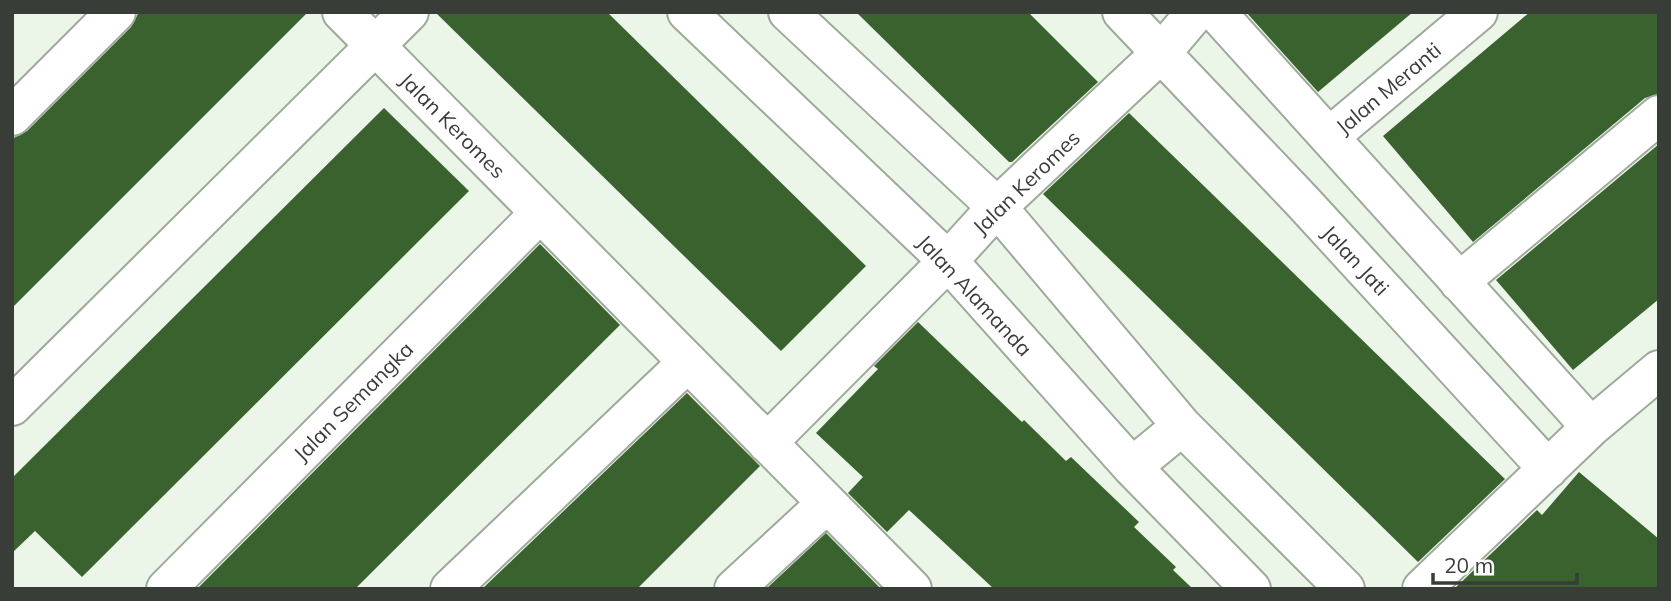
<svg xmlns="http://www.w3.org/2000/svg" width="1671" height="601" viewBox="0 0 1671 601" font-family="Mulish,sans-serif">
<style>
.building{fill:#39622f}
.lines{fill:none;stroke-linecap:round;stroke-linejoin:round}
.minor-casing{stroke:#9ea99c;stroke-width:42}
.minor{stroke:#fff;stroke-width:38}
.labels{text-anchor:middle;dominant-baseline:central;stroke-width:7;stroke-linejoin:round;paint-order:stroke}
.street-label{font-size:21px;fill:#393d38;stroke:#fff}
</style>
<rect width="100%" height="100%" fill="#ebf6e9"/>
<path class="building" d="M 139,12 L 308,12 L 12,308 L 12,139 L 27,131 L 131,27 Z
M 435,12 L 607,12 L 866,266 L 781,351 Z
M 856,12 L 1028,12 L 1098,82 L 1012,162 L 1009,162 Z
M 1246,12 L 1413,12 L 1318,92 Z
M 1530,12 L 1659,12 L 1659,94 L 1645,98 L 1473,242 L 1383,136 Z
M 384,108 L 469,191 L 82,577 L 35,531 L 12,553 L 12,478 Z
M 1129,113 L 1505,479 L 1418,562 L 1043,194 Z
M 1659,144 L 1659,299 L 1573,370 L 1496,280 Z
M 540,244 L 620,325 L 355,589 L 197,589 Z
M 918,322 L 1022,422 L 1024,420 L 1066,461 L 1071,457 L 1139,522 L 1134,527 L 1176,567 L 1173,570 L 1193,589 L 994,589 L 909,510 L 887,532 L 848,493 L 863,477 L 816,433 L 878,369 L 874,366 Z
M 687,393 L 760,466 L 637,589 L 482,589 Z
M 1579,472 L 1659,539 L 1659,589 L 1454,589 L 1537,510 L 1542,515 Z
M 826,533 L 881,589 L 766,589 Z"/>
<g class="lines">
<g class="minor-casing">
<path id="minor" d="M 342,12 L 912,589
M 687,12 L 948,261 L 1132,467 L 1251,589
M 788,12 L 997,207 L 1182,426 L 1345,589
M 1122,12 L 1302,201 L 1548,469
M 1216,12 L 1591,427
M 12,116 L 116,12
M 1329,137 L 1478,12
M 1459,282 L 1659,115
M 12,406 L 409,12
M 767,443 L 948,261 L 997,207 L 1162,52 L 1196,12
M 1132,467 L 1182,426
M 166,589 L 540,213
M 450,589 L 688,362
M 734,589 L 827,503
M 1422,589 L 1591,427 L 1659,370"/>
</g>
<use href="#minor" class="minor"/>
</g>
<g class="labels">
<g class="street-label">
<text transform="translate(1388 88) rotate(-40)">Jalan Meranti</text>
<text transform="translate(453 125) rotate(45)">Jalan Keromes</text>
<text transform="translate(1026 182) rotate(-44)">Jalan Keromes</text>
<text transform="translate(1356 260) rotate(47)">Jalan Jati</text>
<text transform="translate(975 295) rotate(47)">Jalan Alamanda</text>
<text transform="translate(353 401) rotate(-45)">Jalan Semangka</text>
</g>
</g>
<rect width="1671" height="601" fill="none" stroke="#393d38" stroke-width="28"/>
<path d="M1433 573v10h144v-10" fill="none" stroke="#393d38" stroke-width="3.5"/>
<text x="1444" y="573" font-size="21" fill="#393d38" stroke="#ffffff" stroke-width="5" paint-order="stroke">20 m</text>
</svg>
